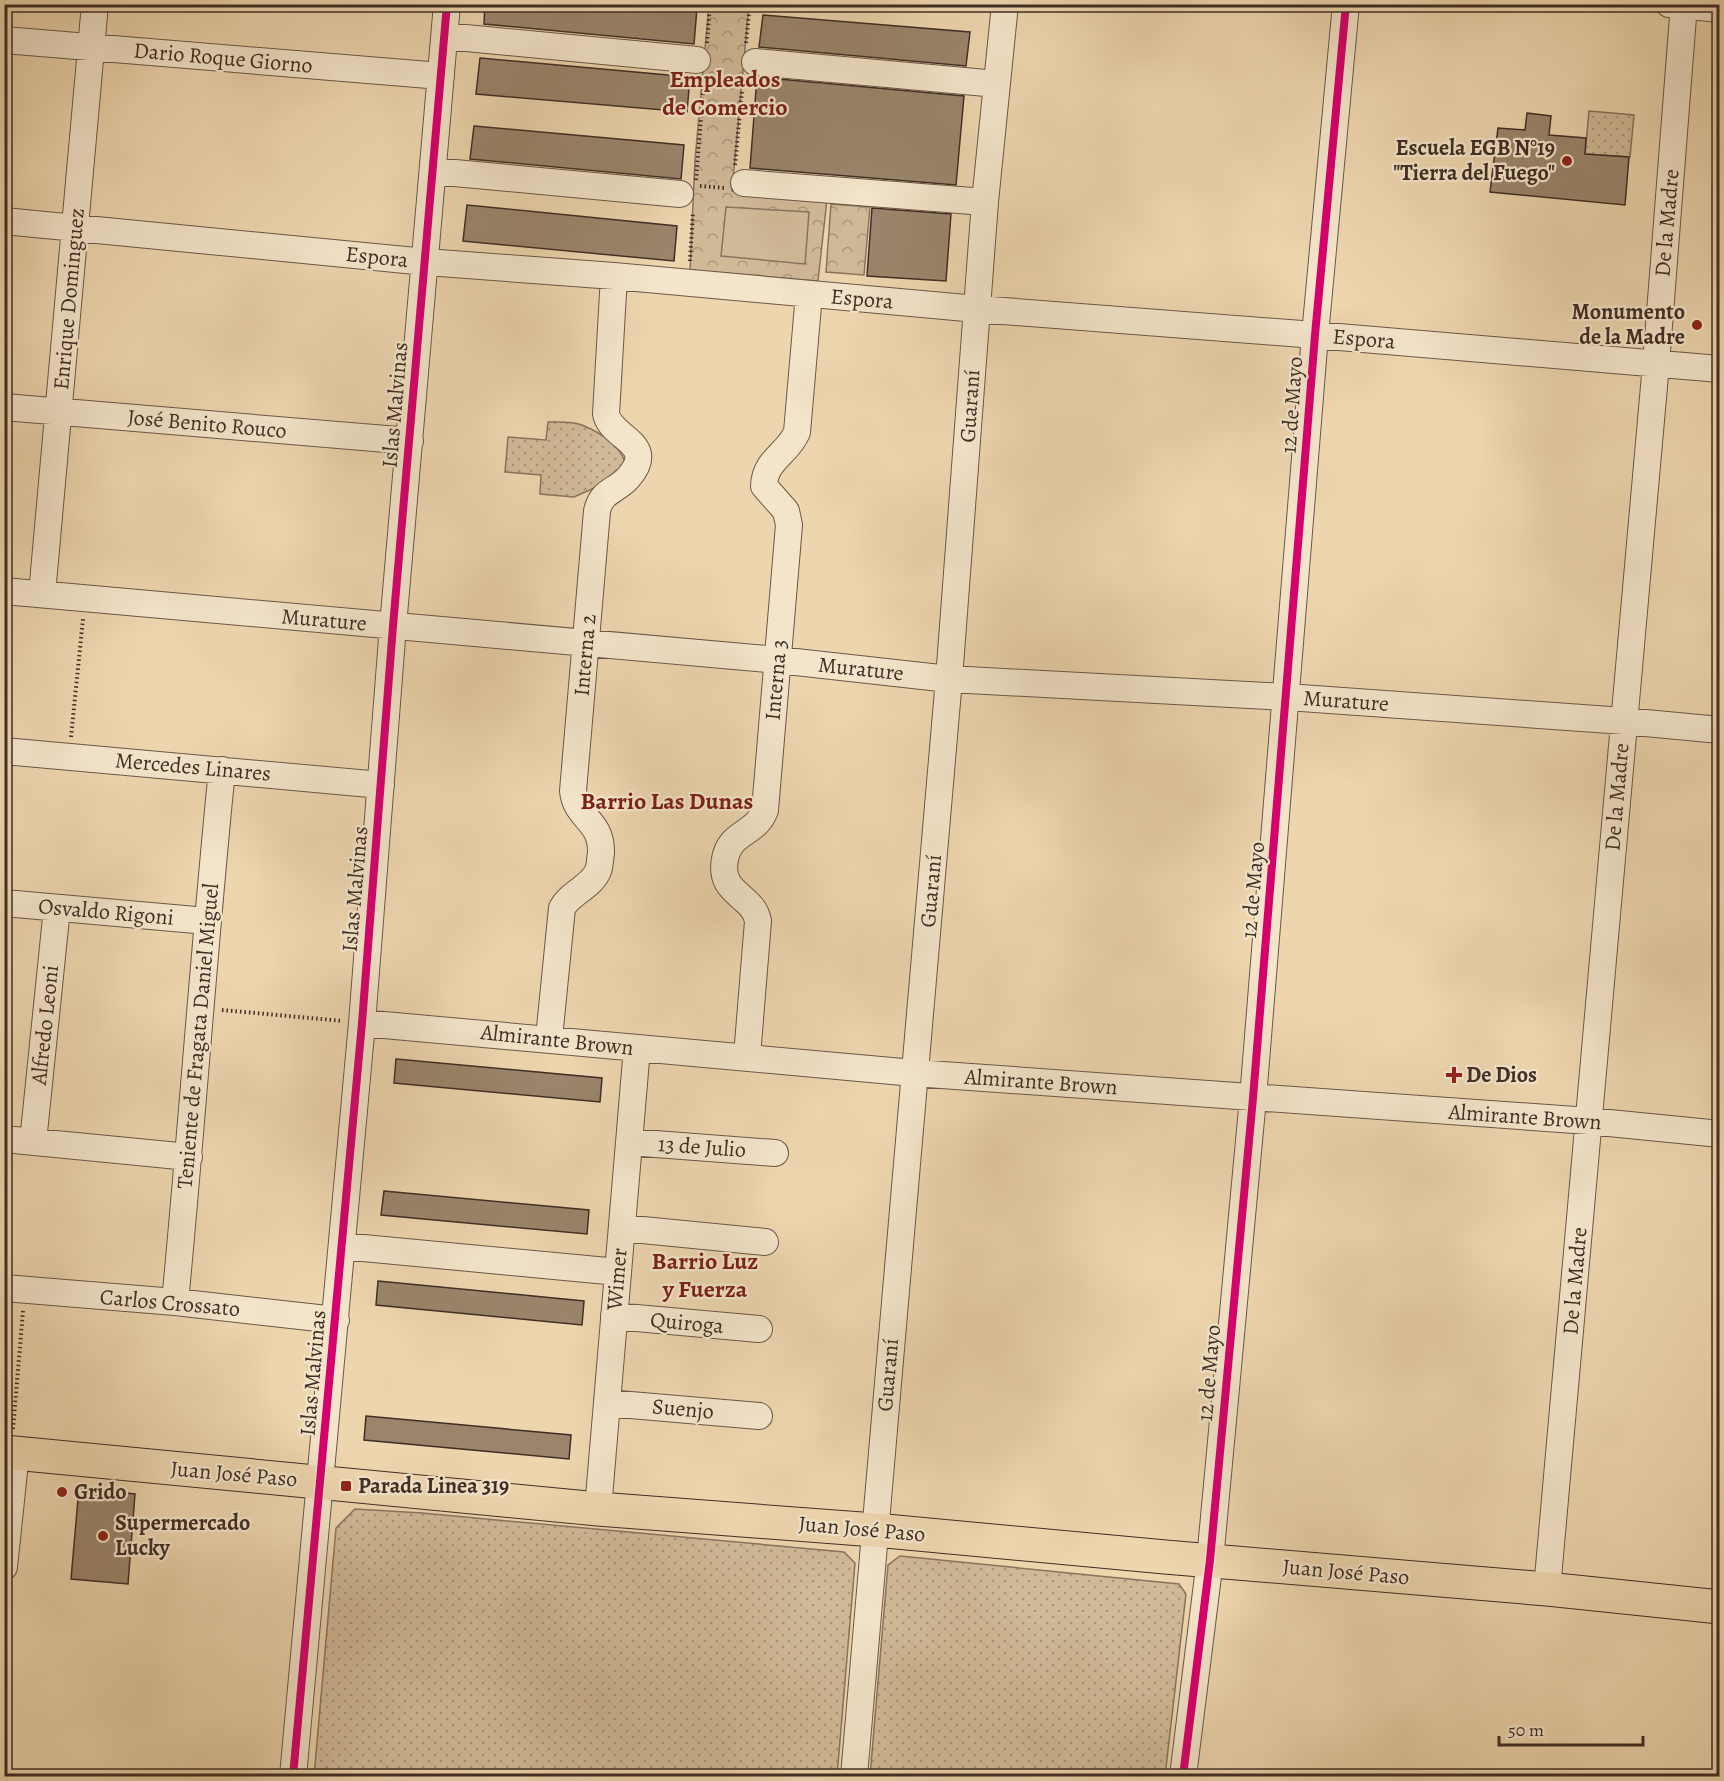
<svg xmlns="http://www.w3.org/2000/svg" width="1724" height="1781" viewBox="0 0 1724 1781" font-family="Alegreya,serif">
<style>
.grass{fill:url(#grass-dots);stroke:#88745e;stroke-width:1.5}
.forest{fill:url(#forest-crowns);stroke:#88745e;stroke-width:1.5}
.pitch{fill:#d0b997;stroke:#88745e;stroke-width:1.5}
.building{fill:#9a856c;stroke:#402e25;stroke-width:1.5}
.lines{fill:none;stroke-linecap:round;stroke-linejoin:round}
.minor-casing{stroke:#6b5847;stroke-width:28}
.major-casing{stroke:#402e25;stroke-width:35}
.path{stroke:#402e25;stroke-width:4;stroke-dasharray:1.5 3;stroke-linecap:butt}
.minor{stroke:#f3e4ca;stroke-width:26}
.major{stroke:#edd5ae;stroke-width:33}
.cycleway-casing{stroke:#f3e4ca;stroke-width:11}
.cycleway{stroke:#d6006c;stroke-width:8}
.poi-dot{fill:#8f2418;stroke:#f3e4ca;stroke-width:2}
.labels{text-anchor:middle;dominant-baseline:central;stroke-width:4.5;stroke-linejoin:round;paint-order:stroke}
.street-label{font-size:22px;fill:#402e25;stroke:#f3e4ca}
.poi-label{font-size:22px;font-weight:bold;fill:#402e25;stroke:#f3e4ca;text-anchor:start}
.neighbourhood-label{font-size:24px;font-weight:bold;fill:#7a1f14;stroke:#f3e4ca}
</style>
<defs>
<pattern id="grass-dots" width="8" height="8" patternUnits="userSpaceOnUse" patternTransform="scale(1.5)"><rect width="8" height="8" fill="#d0b997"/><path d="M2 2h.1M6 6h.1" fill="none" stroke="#aa977b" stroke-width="1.8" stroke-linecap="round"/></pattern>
<pattern id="forest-crowns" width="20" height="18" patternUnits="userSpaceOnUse" patternTransform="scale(1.5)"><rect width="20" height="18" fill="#d0b997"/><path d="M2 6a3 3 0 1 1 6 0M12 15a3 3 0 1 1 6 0" fill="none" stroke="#aa977b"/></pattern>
</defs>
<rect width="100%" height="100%" fill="#edd5ae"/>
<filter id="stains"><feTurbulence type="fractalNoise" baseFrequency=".00333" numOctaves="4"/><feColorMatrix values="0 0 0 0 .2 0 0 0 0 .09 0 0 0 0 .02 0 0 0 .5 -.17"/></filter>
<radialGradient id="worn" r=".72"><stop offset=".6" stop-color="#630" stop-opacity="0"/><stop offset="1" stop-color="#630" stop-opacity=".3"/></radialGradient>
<path class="grass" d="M 1589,111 L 1634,115 L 1630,157 L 1585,154 Z
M 548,422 C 558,422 572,421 582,425 C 599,432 619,444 625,462 L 608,482 L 574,497 L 540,494 L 541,475 L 505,472 L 508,437 L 546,440 Z
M 355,1509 L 422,1513 L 844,1552 L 855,1563 L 837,1776 L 314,1776 L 336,1528 Z
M 900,1556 L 1179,1584 L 1186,1594 L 1165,1776 L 870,1776 L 888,1565 Z"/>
<path class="forest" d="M 709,5 L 749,5 L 732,191 L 827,199 L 818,281 L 690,270 L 695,160 Z
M 831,204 L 870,207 L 864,275 L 826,272 Z"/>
<path class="pitch" d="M 726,207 L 809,212 L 805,264 L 721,256 Z"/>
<path class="building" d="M 485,4 L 660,4 L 697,8 L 694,44 L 484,24 Z
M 763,15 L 970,32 L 966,66 L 759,47 Z
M 480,58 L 690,77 L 687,112 L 476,94 Z
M 757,77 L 964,96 L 956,185 L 750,168 Z
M 1527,113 L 1551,116 L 1549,135 L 1586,138 L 1585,154 L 1629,157 L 1625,205 L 1490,192 L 1498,128 L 1525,130 Z
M 474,126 L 684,145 L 681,179 L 470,159 Z
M 467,205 L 677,226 L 674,261 L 463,241 Z
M 872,208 L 951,214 L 946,281 L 867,276 Z
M 396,1059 L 602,1078 L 600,1102 L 394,1083 Z
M 384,1191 L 589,1210 L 587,1234 L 381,1215 Z
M 378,1281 L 584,1301 L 582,1325 L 376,1305 Z
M 366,1416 L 571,1435 L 569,1459 L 364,1440 Z
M 79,1488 L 135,1494 L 128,1584 L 71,1579 Z"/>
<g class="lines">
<g class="minor-casing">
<path id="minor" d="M 1669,4 L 1720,9
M 445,36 L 697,60
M 4,40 L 441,76
M 755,62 L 997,84
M 433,171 L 680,194
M 744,183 L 985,202
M 4,221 L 426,262 L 614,276 L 977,309 L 1315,335 L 1720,369
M 4,407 L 410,441
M 4,591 L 778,660 L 949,679 L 1287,697 L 1624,721 L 1720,730
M 42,594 L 95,4
M 4,751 L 381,785
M 4,903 L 207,921
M 362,1023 L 914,1073 L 1589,1121 L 1720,1134
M 549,1038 L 562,908 C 570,893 591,887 598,871 C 600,866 600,858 601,853 C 602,820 576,819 573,791 L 597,511 C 602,490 615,492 628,478 C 659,443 611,439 606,414 L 614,276
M 747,1056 L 758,921 C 753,894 718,895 725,859 C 730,831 756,835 765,810 L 789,525 L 786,511 L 764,486 C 765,459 788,454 797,432 L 809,294
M 4,1139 L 189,1157
M 33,1142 L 57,908
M 629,1142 L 775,1153
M 622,1228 L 765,1242
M 342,1246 L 618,1272
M 4,1288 L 175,1302 L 336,1320
M 175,1302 C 192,1125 204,947 222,770
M 614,1316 L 759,1329
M 607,1403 L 759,1416
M 598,1509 L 637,1048
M 4,1567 L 16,1453
M 1547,1589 L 1656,364 L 1684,4
M 293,1776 L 362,1023 L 393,626 L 447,4
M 854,1776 L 949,679 L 985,202 L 1005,4
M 1183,1776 L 1210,1560 L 1253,1098 L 1315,335 L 1346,4"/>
</g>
<g class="major-casing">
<path id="major" d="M 4,1452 L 598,1509 L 875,1530 L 1165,1557 L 1547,1589 L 1720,1607"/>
</g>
<path class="path" d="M 707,43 L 710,4
M 746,43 L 750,4
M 735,165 L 743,80
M 696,180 L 704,80
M 700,186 L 725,188
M 690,261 L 693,212
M 71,737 L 83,619
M 222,1010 L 343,1021
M 13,1429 L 23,1311"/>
<use href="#minor" class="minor"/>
<use href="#major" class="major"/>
<g class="cycleway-casing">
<path id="cycleway" d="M 293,1776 L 362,1023 L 393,626 L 447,4
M 1183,1776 L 1210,1560 L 1253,1098 L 1315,335 L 1346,4"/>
</g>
<use href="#cycleway" class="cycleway"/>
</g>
<g class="poi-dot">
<circle cx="1567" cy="161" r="6"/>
<circle cx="1697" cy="325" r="6"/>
<path d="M1451 1066h6v6h6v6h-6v6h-6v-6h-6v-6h6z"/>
<rect x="340" y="1480" width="12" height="12" rx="3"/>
<circle cx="62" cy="1492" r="6"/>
<circle cx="103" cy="1536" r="6"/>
</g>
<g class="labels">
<g class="street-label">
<text transform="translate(223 58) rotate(5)">Dario Roque Giorno</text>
<text transform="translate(1667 223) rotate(-85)">De la Madre</text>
<text transform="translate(377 257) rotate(6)">Espora</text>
<text transform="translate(69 299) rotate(-85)">Enrique Dominguez</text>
<text transform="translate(862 299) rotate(5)">Espora</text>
<text transform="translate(1364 339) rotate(5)">Espora</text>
<text transform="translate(395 405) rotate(-85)">Islas Malvinas</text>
<text transform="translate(1292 405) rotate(-86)">12 de Mayo</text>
<text transform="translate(970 406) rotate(-86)">Guaraní</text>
<text transform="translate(207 424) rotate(5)">José Benito Rouco</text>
<text transform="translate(324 620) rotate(5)">Murature</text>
<text transform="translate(585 655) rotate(-85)">Interna 2</text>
<text transform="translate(861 669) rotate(6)">Murature</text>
<text transform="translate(776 680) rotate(-85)">Interna 3</text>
<text transform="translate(1346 701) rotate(4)">Murature</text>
<text transform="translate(193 767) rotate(5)">Mercedes Linares</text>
<text transform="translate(1617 797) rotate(-85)">De la Madre</text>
<text transform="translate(355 889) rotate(-85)">Islas Malvinas</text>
<text transform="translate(1253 890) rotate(-85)">12 de Mayo</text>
<text transform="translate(931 891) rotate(-85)">Guaraní</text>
<text transform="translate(106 912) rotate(5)">Osvaldo Rigoni</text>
<text transform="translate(45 1025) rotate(-84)">Alfredo Leoni</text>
<text transform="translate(198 1036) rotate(-85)">Teniente de Fragata Daniel Miguel</text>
<text transform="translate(557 1040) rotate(6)">Almirante Brown</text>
<text transform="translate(1041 1082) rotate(4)">Almirante Brown</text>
<text transform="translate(1525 1117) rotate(4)">Almirante Brown</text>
<text transform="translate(702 1147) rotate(4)">13 de Julio</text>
<text transform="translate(617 1279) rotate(-85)">Wimer</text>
<text transform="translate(1575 1281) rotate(-85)">De la Madre</text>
<text transform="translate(170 1303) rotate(5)">Carlos Crossato</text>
<text transform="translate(687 1323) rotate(5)">Quiroga</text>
<text transform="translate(313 1373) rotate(-85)">Islas Malvinas</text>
<text transform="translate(1209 1373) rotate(-85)">12 de Mayo</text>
<text transform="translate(888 1375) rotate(-85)">Guaraní</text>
<text transform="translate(683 1409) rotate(5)">Suenjo</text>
<text transform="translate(234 1474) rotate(5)">Juan José Paso</text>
<text transform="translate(862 1529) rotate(5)">Juan José Paso</text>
<text transform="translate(1346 1572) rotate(5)">Juan José Paso</text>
</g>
<g class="poi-label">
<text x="1555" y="148" text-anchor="end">Escuela EGB N°19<tspan x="1555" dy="25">"Tierra del Fuego"</tspan></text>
<text x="1685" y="312" text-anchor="end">Monumento<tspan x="1685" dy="25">de la Madre</tspan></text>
<text x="1466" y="1075">De Dios</text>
<text x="358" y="1486">Parada Linea 319</text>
<text x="74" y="1492">Grido</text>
<text x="115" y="1523">Supermercado<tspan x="115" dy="25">Lucky</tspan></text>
</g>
<g class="neighbourhood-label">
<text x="725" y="79">Empleados<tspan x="725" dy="28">de Comercio</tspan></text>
<text x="667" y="801">Barrio Las Dunas</text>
<text x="705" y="1261">Barrio Luz<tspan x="705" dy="28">y Fuerza</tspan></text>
</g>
</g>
<rect width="1724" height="1781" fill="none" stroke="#edd5ae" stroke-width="24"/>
<rect x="6" y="6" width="1712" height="1769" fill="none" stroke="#402e25" stroke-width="3"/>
<rect x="12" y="12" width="1700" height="1757" fill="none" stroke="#402e25" stroke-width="1.5"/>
<path d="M1499 1736v9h144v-9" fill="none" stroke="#402e25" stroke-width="3"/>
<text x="1508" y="1736" font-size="18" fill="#402e25" stroke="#f3e4ca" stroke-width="4.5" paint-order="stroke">50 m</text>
<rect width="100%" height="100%" filter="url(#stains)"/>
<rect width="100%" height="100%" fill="url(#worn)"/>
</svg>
